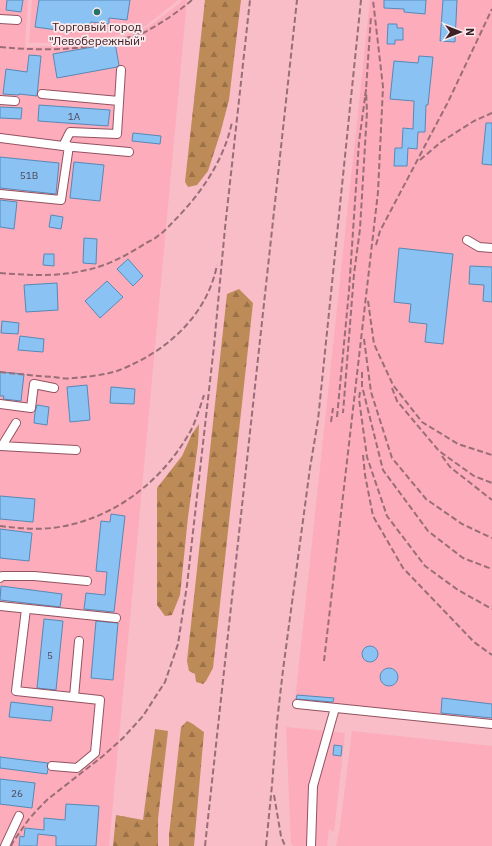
<svg xmlns="http://www.w3.org/2000/svg" width="492" height="846" viewBox="0 0 492 846" font-family="'IBM Plex Sans',sans-serif">
<style>
.built{fill:#fdacbc}
.forest{fill:url(#forest-firs)}
.building{fill:#8ac2f4;stroke:#5689b5}
.lines{fill:none;stroke-linecap:round;stroke-linejoin:round}
.minor-casing{stroke:#935260;stroke-width:10}
.minor{stroke:#fff;stroke-width:8}
.rail{stroke:#9a6e76;stroke-width:2;stroke-dasharray:6 3;stroke-linecap:butt}
.poi-dot{fill:#29716b;stroke:#fbebee;stroke-width:1.5}
.labels{text-anchor:middle;dominant-baseline:central;stroke-width:3.5;stroke-linejoin:round;paint-order:stroke}
.number-label{font-size:10px;fill:#50495a}
.poi-label{font-size:12px;fill:#3d2127;stroke:#fbebee}
</style>
<defs>
<pattern id="forest-firs" width="22" height="20" patternUnits="userSpaceOnUse"><rect width="22" height="20" fill="#bd8b57"/><path d="M5 1l3.5 6h-7zM16 11l3.5 6h-7z" fill="#9b7148"/></pattern>
</defs>
<rect width="100%" height="100%" fill="#f8bdc7"/>
<path class="built" d="M 0,0 L 28,0 L 25,47 L 83,45 L 118,39 L 148,27 L 179,4 L 182,0 L 187,0 L 109,846 L 0,846 Z
M 32,0 L 178,0 L 147,25 L 119,35 L 83,42 L 29,43 Z
M 370,0 L 492,0 L 492,719 L 295,701 Z
M 286,727 L 345,733 L 334,832 L 329,829 L 327,846 L 293,846 L 291,843 Z
M 352,731 L 492,746 L 492,846 L 336,846 L 340,827 Z"/>
<path class="forest" d="M 205,0 L 241,0 L 229,100 L 220,134 L 208,171 L 197,185 L 188,187 L 185,182 Z
M 239,289 L 253,303 L 213,668 L 206,681 L 203,684 L 196,682 L 195,674 L 189,671 L 187,661 L 227,294 Z
M 199,424 L 198,444 L 188,517 L 180,595 L 172,615 L 165,616 L 157,605 L 157,488 L 182,456 L 192,434 Z
M 187,721 C 193,723 199,729 204,732 L 194,846 L 169,846 L 169,835 L 181,727 Z
M 155,729 L 168,731 L 158,819 L 158,846 L 113,846 L 116,815 L 143,820 Z"/>
<path class="building" d="M 7,0 L 23,0 L 21,12 L 6,10 Z
M 39,0 L 130,0 L 127,20 L 109,18 L 109,24 L 91,22 L 90,28 L 72,26 L 72,32 L 35,27 Z
M 384,0 L 426,0 L 425,14 L 404,12 L 404,9 L 384,8 Z
M 443,0 L 457,0 L 455,42 L 440,41 Z
M 388,24 L 397,24 L 397,28 L 403,28 L 403,40 L 395,40 L 395,44 L 387,44 Z
M 115,43 L 119,65 L 117,67 L 57,78 L 53,54 Z
M 29,55 L 41,56 L 37,96 L 19,94 L 19,95 L 3,94 L 6,69 L 27,72 Z
M 419,56 L 433,57 L 428,105 L 426,105 L 425,132 L 418,132 L 417,149 L 408,148 L 407,166 L 394,166 L 395,148 L 402,148 L 403,128 L 413,129 L 414,101 L 390,99 L 394,61 L 418,63 Z
M 39,105 L 110,110 L 108,126 L 38,121 Z
M 0,107 L 22,108 L 21,119 L 0,118 Z
M 486,123 L 492,123 L 492,165 L 482,164 Z
M 133,133 L 161,136 L 160,144 L 132,141 Z
M 0,157 L 59,163 L 56,194 L 0,188 Z
M 74,162 L 104,165 L 100,201 L 70,198 Z
M 0,200 L 17,202 L 14,229 L 0,227 Z
M 51,215 L 63,217 L 61,229 L 49,227 Z
M 84,238 L 97,239 L 96,264 L 83,263 Z
M 399,248 L 453,254 L 443,344 L 425,342 L 427,324 L 409,322 L 411,304 L 394,302 Z
M 44,254 L 54,254 L 54,266 L 43,265 Z
M 128,259 L 143,276 L 133,286 L 117,269 Z
M 470,266 L 492,267 L 492,302 L 483,301 L 484,285 L 469,284 Z
M 107,281 L 123,297 L 100,318 L 85,301 Z
M 57,283 L 58,310 L 26,312 L 24,285 Z
M 2,321 L 19,323 L 18,334 L 1,333 Z
M 20,336 L 44,339 L 43,352 L 18,350 Z
M 0,372 L 24,374 L 21,401 L 3,399 L 4,396 L 0,396 Z
M 87,385 L 90,420 L 70,422 L 67,387 Z
M 111,387 L 135,389 L 134,404 L 110,403 Z
M 37,405 L 49,407 L 47,425 L 34,423 L 35,412 Z
M 0,496 L 35,499 L 33,522 L 0,519 Z
M 111,514 L 125,516 L 114,612 L 84,609 L 86,593 L 105,595 L 107,572 L 96,571 L 101,521 L 110,522 Z
M 0,529 L 32,533 L 29,561 L 0,558 Z
M 1,586 L 62,594 L 60,607 L 0,600 Z
M 44,619 L 63,621 L 56,690 L 37,688 Z
M 96,621 L 118,623 L 113,680 L 91,678 Z
M362 654a8 8 0 1 1 16 0a8 8 0 1 1-16 0Z
M380 677a9 9 0 1 1 18 0a9 9 0 1 1-18 0Z
M 297,695 L 334,698 L 333,702 L 296,699 Z
M 442,698 L 492,704 L 492,718 L 441,713 Z
M 11,702 L 53,707 L 51,721 L 9,717 Z
M 334,745 L 342,746 L 341,756 L 333,755 Z
M 0,757 L 48,763 L 47,766 L 48,769 L 47,774 L 0,768 Z
M 0,779 L 35,783 L 32,808 L 0,804 Z
M 66,804 L 99,806 L 96,846 L 56,846 L 56,836 L 38,834 L 37,846 L 19,846 L 20,836 L 24,837 L 25,828 L 44,830 L 44,818 L 65,820 Z"/>
<g class="lines">
<g class="minor-casing">
<path id="minor" d="M 0,19 L 17,20
M 42,94 L 119,101
M 0,100 L 15,101
M 0,138 L 63,146 L 129,152
M 63,146 L 70,132 L 117,134 L 121,70
M 0,194 L 61,200 L 69,146
M 467,240 L 479,247 L 492,248
M 0,404 L 31,408 L 34,384 L 54,388
M 0,446 L 76,450
M 2,446 L 16,423
M 0,578 L 2,576 L 34,576 L 87,581
M 0,606 L 116,618
M 26,609 L 16,691 L 100,700 L 95,753 L 77,768 L 52,766
M 74,697 L 79,641
M 297,704 L 492,724
M 5,846 L 19,816
M 311,846 L 313,786 L 335,708"/>
</g>
<use href="#minor" class="minor"/>
<path class="rail" d="M 0,47 C 43,51 89,51 130,37 C 135,35 142,34 147,31 C 163,22 178,12 192,0
M 365,96 L 366,90 L 371,16
M 420,160 L 441,142 L 474,121 L 492,113
M 376,245 L 380,231 L 448,102 L 492,9
M 0,273 C 27,275 55,277 82,271 C 105,267 126,256 146,243 C 150,241 155,239 159,235 C 164,232 168,227 172,223 C 200,195 224,161 232,122
M 368,301 L 374,344 L 393,385 L 422,422 L 458,444 L 492,455
M 364,339 L 371,392 L 392,458 L 426,499 L 462,524 L 492,538
M 0,372 C 18,374 36,376 54,377 C 60,378 67,379 73,378 C 88,377 103,375 117,371 C 122,369 127,367 131,365 C 173,346 208,311 217,265
M 362,372 L 362,386 L 383,470 L 428,531 L 463,558 L 492,569
M 392,388 L 397,401 L 439,451 L 474,476 L 492,483
M 360,392 L 359,399 L 367,457 L 387,516 L 425,566 L 458,590 L 492,609
M 337,417 L 349,291 L 359,142 L 366,90 L 367,112 L 360,229 L 354,274 L 343,413
M 331,422 L 333,408
M 363,455 L 365,475 L 373,516 L 403,568 L 474,642 L 492,655
M 442,456 L 450,467 L 492,500
M 0,526 C 17,528 35,530 52,528 C 111,521 161,483 190,432 C 196,421 200,407 204,395
M 324,661 L 378,192 L 383,87 L 373,0
M 274,795 L 281,836 L 285,846
M 11,846 L 13,842 L 29,819 L 39,808 L 48,799 L 103,756 L 123,738 L 143,716 L 165,682 L 178,644 L 187,585 L 214,346 L 225,228 L 250,0
M 205,846 L 297,0
M 266,846 L 272,785 L 277,722 L 283,670 L 310,468 L 318,420 L 361,0"/>
</g>
<circle class="poi-dot" cx="97" cy="12" r="4"/>
<g class="labels">
<g class="number-label">
<text x="74" y="116">1А</text>
<text x="29" y="175">51В</text>
<text x="50" y="655">5</text>
<text x="17" y="793">26</text>
</g>
<g class="poi-label">
<text x="97" y="26">Торговый город<tspan x="97" dy="14">"Левобережный"</tspan></text>
</g>
</g>
<g transform="translate(460 32) rotate(90)" stroke="#fbebee" stroke-width="3" paint-order="stroke">
<path d="M0-3L7 15L0 10L-7 15Z" fill="#3d2127"/>
<text y="-6" font-size="11" font-weight="bold" text-anchor="middle" fill="#3d2127">N</text>
</g>
</svg>
